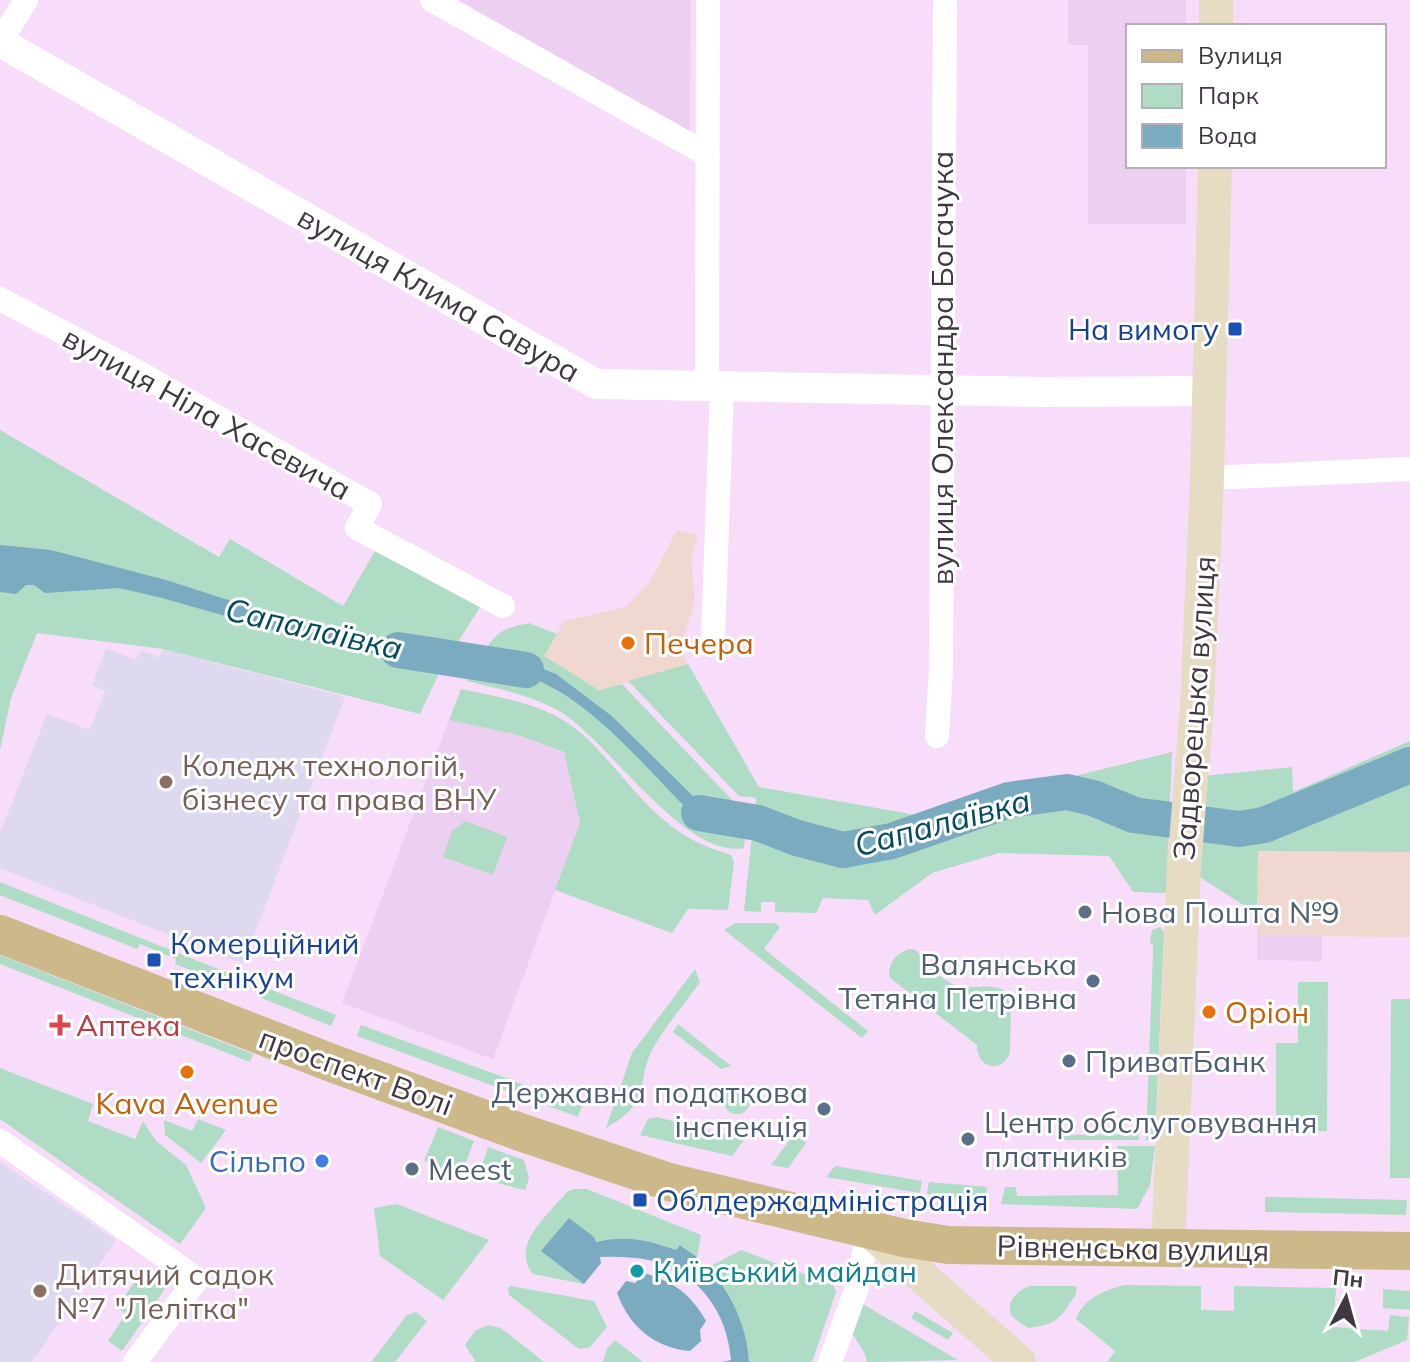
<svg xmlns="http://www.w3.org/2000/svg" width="1410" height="1362" viewBox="0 0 1410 1362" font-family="Mulish,sans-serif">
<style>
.commercial{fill:#f0d7cf}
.built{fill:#edcff1}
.education{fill:#ded9ef}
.green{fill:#aedcc5}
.water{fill:#7aabc0}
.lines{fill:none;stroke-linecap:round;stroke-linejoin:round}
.river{stroke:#7aabc0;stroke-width:36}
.minor{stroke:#fff;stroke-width:24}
.tertiary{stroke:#fff;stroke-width:30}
.secondary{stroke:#e6dcc4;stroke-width:34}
.primary{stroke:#cdb88a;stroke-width:38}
.transit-dot{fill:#1a4fb4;stroke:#fff;stroke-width:3}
.food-dot{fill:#e8710a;stroke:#fff;stroke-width:3}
.education-dot{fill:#8d6e63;stroke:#fff;stroke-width:3}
.service-dot{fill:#5c6f8a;stroke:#fff;stroke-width:3}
.health-dot{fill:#e0444e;stroke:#fff;stroke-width:3}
.shop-dot{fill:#3f7fe0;stroke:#fff;stroke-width:3}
.culture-dot{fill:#0f9aa8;stroke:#fff;stroke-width:3}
.labels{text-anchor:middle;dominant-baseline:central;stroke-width:6;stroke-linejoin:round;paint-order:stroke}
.street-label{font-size:30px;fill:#413743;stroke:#fff}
.transit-label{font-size:30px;fill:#164399;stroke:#fff;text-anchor:start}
.food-label{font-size:30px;fill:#c56008;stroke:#fff;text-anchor:start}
.education-label{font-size:30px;fill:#785e54;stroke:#fff;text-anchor:start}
.service-label{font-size:30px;fill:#4e5e75;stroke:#fff;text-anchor:start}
.health-label{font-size:30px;fill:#be3a42;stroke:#fff;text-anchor:start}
.shop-label{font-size:30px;fill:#366cbe;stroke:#fff;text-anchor:end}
.culture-label{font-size:30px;fill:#0d838f;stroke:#fff;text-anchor:start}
.water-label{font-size:32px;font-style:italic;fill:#014a60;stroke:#fff}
</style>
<rect width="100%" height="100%" fill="#f7ddfa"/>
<path class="commercial" d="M 677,530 L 698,535 L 691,559 L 695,601 L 681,646 L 688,664 L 600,690 L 544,656 L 564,621 L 626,607 L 648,585 Z
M 1258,851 L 1410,852 L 1410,937 L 1257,936 Z"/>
<path class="built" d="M 459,0 L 691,0 L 690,132 L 604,83 Z
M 1068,0 L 1186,0 L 1186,26 L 1128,26 L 1128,166 L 1186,166 L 1186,224 L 1088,224 L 1088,45 L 1068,45 Z
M 449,720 L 518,735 L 564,752 L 580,823 L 493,1059 L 342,1003 Z
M 1257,936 L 1322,936 L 1322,961 L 1257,960 Z"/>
<path class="education" d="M 106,648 L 136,660 L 141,650 L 159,658 L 163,649 L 345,697 L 243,964 L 0,868 L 0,833 L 47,714 L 90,730 L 105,691 L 92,685 Z
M 0,1162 L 116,1240 L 32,1362 L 0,1362 Z"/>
<path class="green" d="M 0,430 L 219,557 L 230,539 L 343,606 L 375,551 L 482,604 L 442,667 L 420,714 L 163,649 L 37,633 L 11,698 L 0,750 Z
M 529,623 L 557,634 L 544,656 L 599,690 L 622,684 L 736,804 L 747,807 L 747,814 L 718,811 L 698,801 L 613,717 L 483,654 C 497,630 503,629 529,623 Z
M 688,664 L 759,787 L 916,815 L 1172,752 L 1166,893 L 1133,892 L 1109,856 L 999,853 L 932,873 L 875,915 L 868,900 L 823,898 L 816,913 L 775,912 L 775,902 L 761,902 L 761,912 L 744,911 L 756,798 L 739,796 L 628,681 Z
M 474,668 C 492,670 511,670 528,676 C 594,702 655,775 706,825 L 746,827 L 744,848 C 686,860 608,741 561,712 C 533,695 498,689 467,681 Z
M 461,689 C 503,698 547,704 581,733 C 617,765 644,811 686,836 C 700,845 716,850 731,855 L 734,862 L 728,910 L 688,909 L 672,933 L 555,890 L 580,823 L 564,752 L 518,735 L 449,720 Z
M 1410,741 L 1410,852 L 1258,851 L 1257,914 L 1200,877 L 1203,776 L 1292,767 L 1293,792 Z
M 465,821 L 507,837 L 493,875 L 443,857 L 452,831 Z
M 0,882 L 246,980 L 242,991 L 175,964 L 176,959 L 140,944 L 137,949 L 0,895 Z
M 735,923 L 775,923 L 780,927 L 764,949 L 868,1031 L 862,1038 L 724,930 Z
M 1160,927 L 1164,932 L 1155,1140 L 1146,1140 L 1153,953 L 1153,946 L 1150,942 L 1152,930 Z
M 909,949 L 916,950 C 927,962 939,979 955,985 C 974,992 998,978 1011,998 L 1010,1052 C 1003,1075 976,1068 977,1045 L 889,977 C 889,962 895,954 909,949 Z
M 0,955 L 253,1054 L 250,1062 L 0,964 Z
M 695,969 L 700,982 C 685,1003 668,1023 655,1045 C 632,1084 657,1099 606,1128 L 632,1053 Z
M 1298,982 L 1328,982 L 1327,1131 L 1276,1131 L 1276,1043 L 1298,1043 Z
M 264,987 L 336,1015 L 331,1026 L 259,997 Z
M 1391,999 L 1410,999 L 1410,1178 L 1390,1178 Z
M 678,1024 L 731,1066 L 721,1069 L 673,1032 Z
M 361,1025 L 582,1106 L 578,1117 L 357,1036 Z
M 0,1068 L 93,1104 L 88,1121 L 135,1139 L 143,1121 L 156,1141 L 186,1165 L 206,1208 L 180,1244 L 0,1119 Z
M724 1101a13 13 0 1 1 26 0a13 13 0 1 1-26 0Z
M 657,1117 L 744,1140 L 732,1156 L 640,1135 L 648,1119 Z
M 198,1119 L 226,1130 L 201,1163 L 165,1135 L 164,1120 L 192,1131 Z
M 438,1127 L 474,1141 L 461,1176 L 424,1161 Z
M 794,1134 L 806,1143 L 788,1168 L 771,1165 Z
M 1139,1134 L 1139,1140 L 1057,1140 L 1057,1135 Z
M 1117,1146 L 1155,1146 L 1150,1185 L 1137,1209 L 1001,1204 L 1005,1187 L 1016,1187 L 1017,1196 L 1118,1195 Z
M 488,1147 L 524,1160 L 529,1178 L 525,1190 L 478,1178 Z
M 835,1166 L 922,1181 L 920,1193 L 826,1177 Z
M 929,1182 L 987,1187 L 985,1202 L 927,1194 Z
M 574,1189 L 587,1189 L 701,1235 L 697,1257 L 681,1245 L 676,1250 C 625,1231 593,1242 542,1251 L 584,1284 L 533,1274 C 509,1245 550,1213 568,1191 Z
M 1265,1197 L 1407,1200 L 1406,1215 L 1265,1212 Z
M 397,1204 L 489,1240 L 443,1300 L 380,1256 L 374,1208 Z
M 741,1250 L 833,1285 L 836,1292 L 812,1362 L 749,1362 C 746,1324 730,1297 709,1267 Z
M 141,1273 L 165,1289 L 122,1351 L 108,1341 L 126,1314 L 117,1307 Z
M 1124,1285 L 1201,1286 L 1201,1310 L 1234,1311 L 1234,1286 L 1336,1288 L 1333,1327 L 1388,1331 L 1390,1315 L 1409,1317 L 1407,1340 L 1355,1362 L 1107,1362 L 1115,1351 L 1076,1319 C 1085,1297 1102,1292 1124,1285 Z
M 511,1286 L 594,1301 L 607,1327 L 590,1347 L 579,1349 L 509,1295 L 508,1288 Z
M 1030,1286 L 1076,1286 C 1077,1295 1075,1296 1070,1303 C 1058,1322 1051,1325 1028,1328 C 1023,1324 1015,1320 1012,1316 C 1004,1303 1019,1289 1030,1286 Z
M 1383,1289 L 1410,1291 L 1410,1310 L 1383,1308 Z
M 861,1303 L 958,1360 L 867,1362 L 865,1354 L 852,1333 Z
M 915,1311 L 953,1333 L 948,1340 L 911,1318 Z
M 416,1312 L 427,1321 L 395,1362 L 371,1362 L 407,1315 Z
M 488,1325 L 501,1328 L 544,1362 L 476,1362 L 465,1345 L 475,1331 Z
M 615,1340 L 643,1362 L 603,1362 L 607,1349 Z"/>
<path class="water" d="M 0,545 L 51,550 L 166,580 L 315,628 L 451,653 L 442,667 L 309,640 L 162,598 L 119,588 L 45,593 L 34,585 L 26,585 L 16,594 L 0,592 Z
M 483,654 L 531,664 L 556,674 L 613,717 L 698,801 L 718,811 L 747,814 L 746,827 L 706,825 L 696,818 C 645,768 596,703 528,676 C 511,670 492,670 474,668 Z
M 569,1218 L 594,1237 L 596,1242 C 626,1235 648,1240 676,1250 L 680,1245 L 697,1257 L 684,1273 C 656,1258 630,1256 600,1257 L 601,1263 L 584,1284 L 541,1251 Z
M 709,1267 L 726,1280 L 722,1285 C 738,1309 747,1333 749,1362 L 722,1362 L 731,1360 C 728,1329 718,1306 696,1284 Z
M 644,1273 C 674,1282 691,1294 706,1321 L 700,1330 L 701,1341 L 690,1351 C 654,1348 629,1326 617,1293 L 626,1281 L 635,1283 Z"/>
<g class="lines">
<path class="river" d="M 398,650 L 526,670
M 699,813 L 758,823 L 797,838 L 843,850 L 892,841 L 1009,800 L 1067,792 L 1093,798 L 1134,815 L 1239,829 L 1264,825 L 1410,765"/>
<path class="minor" d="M 432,0 L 708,155
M 0,42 L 26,0
M 0,299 L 136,371 L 370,504 L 357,528 L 503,606
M 707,387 L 708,0
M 1207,478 L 1410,469
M 713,638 L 722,387
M 937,736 L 941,669 L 945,0
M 0,1141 L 197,1279 L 135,1362
M 830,1362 L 856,1290 L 869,1230"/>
<path class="tertiary" d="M 0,42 L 596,384 L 1041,392 L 1209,391"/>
<path class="secondary" d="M 1216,26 L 1216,0
M 869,1230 L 1019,1362
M 1168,1249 L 1184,867 L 1197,706 L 1207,478 L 1215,166"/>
<path class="primary" d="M 0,934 L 329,1062 L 520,1132 L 669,1182 L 904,1238 L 948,1245 L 1410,1251"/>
</g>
<g class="transit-dot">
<rect x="1227" y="321" width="16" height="16" rx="4"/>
<rect x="146" y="952" width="16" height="16" rx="4"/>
<rect x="632" y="1192" width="16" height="16" rx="4"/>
</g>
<g class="food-dot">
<circle cx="628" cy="643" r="8"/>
<circle cx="1209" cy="1012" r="8"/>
<circle cx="187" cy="1072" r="8"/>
</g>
<g class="education-dot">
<circle cx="166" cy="782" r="8"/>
<circle cx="40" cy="1291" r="8"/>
</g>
<g class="service-dot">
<circle cx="1085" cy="912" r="8"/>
<circle cx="1093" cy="981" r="8"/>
<circle cx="1069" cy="1061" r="8"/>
<circle cx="824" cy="1109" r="8"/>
<circle cx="968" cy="1139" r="8"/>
<circle cx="412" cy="1169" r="8"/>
</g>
<path class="health-dot" d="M56 1013h8v8h8v8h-8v8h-8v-8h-8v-8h8z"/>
<circle class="shop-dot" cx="322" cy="1161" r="8"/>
<circle class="culture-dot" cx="637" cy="1271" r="8"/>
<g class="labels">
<g class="street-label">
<text transform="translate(439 294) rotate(30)">вулиця Клима Савура</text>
<text transform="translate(942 368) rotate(-90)">вулиця Олександра Богачука</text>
<text transform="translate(207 413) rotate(29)">вулиця Ніла Хасевича</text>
<text transform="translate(1194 708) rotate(-86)">Задворецька вулиця</text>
<text transform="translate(356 1071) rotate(20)">проспект Волі</text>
<text transform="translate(1133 1248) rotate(1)">Рівненська вулиця</text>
</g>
<g class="transit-label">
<text x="1219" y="329" text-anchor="end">На вимогу</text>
<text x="170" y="943">Комерційний<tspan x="170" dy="34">технікум</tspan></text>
<text x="656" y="1200">Облдержадміністрація</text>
</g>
<g class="food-label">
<text x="644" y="643">Печера</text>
<text x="1225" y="1012">Оріон</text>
<text x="187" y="1103" text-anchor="middle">Kava Avenue</text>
</g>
<g class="education-label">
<text x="182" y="765">Коледж технологій,<tspan x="182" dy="34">бізнесу та права ВНУ</tspan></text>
<text x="56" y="1274">Дитячий садок<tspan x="56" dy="34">№7 "Лелітка"</tspan></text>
</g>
<g class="service-label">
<text x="1101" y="912">Нова Пошта №9</text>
<text x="1077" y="964" text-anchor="end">Валянська<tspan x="1077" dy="34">Тетяна Петрівна</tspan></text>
<text x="1085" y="1061">ПриватБанк</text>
<text x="808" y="1092" text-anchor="end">Державна податкова<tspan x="808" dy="34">інспекція</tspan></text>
<text x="984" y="1122">Центр обслуговування<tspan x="984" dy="34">платників</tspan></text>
<text x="428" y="1169">Meest</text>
</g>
<g class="health-label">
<text x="76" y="1025">Аптека</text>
</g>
<g class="shop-label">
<text x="306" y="1161">Сільпо</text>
</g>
<g class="culture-label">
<text x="653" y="1271">Київський майдан</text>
</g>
<g class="water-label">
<text transform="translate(314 628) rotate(13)">Сапалаївка</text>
<text transform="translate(942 822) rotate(-15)">Сапалаївка</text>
</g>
</g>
<rect x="1126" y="24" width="260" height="144" fill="#ffffff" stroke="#b3afb4" stroke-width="2"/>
<rect x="1142" y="50" width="40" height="12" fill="#cdb88a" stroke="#b3afb4" stroke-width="2"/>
<text x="1198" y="64" font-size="24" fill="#413743">Вулиця</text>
<rect x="1142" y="84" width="40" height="24" fill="#aedcc5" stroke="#b3afb4" stroke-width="2"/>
<text x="1198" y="104" font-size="24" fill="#413743">Парк</text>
<rect x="1142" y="124" width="40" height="24" fill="#7aabc0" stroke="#b3afb4" stroke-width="2"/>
<text x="1198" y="144" font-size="24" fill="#413743">Вода</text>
<g transform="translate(1346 1298) rotate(6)" stroke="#ffffff" stroke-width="6" paint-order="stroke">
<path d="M0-6L14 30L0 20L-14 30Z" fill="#413743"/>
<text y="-12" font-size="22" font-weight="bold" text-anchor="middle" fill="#413743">Пн</text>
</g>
</svg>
